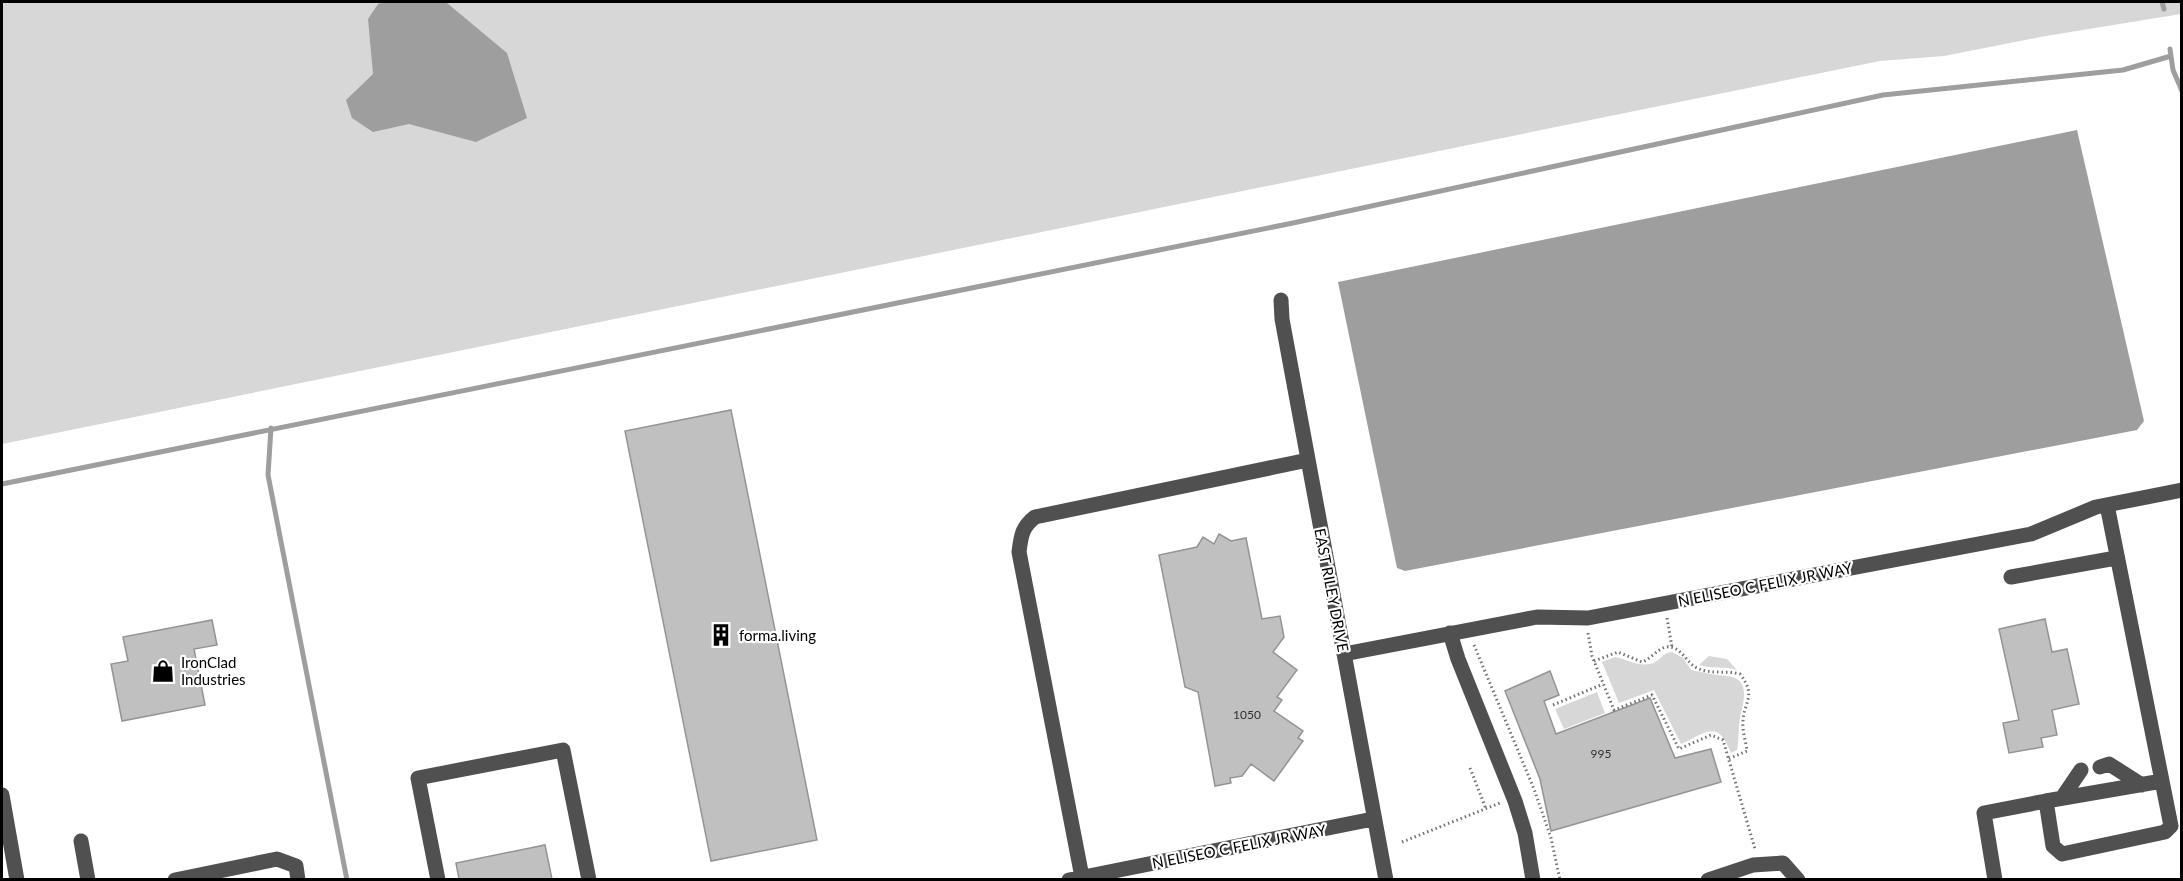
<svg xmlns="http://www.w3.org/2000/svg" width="2183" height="881" viewBox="0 0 2183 881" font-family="Lato,sans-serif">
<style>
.green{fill:#d7d7d7}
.water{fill:#9e9e9e}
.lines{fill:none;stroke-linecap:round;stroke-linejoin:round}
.stream{stroke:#9e9e9e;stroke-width:5}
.building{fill:#c0c0c0;stroke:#949494;stroke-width:1.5}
.path{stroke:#727272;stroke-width:3;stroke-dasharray:1.5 3;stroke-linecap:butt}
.minor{stroke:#505050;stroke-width:15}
.labels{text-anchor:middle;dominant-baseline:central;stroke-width:4.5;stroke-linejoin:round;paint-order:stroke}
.number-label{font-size:12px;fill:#303030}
.street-label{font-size:15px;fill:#000;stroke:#fff}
.poi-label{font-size:15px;fill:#000;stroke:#fff;text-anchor:start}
</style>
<rect width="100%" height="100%" fill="#fff"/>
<path class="green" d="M 2,2 L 2181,2 L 2181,14 L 2046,36 L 1944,56 L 1880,61 L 2,444 Z
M 1672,652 L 1683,658 L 1691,670 C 1698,671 1704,673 1710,674 C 1725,677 1745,673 1744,695 C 1744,703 1741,711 1740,718 C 1738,728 1739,743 1737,750 L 1731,753 C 1718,719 1707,732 1681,744 L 1654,690 L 1619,703 L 1602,662 L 1615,657 C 1626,659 1643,669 1655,662 C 1662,658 1663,653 1672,652 Z
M 1709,656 L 1727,659 L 1737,670 C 1724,666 1712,669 1699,665 Z
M 1597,692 L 1605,713 L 1564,729 L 1555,709 Z"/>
<path class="water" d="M 385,2 L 441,2 L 447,3 L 507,53 L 527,118 L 476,142 L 409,124 L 373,132 L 352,118 L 346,100 L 373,74 L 368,19 L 378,4 Z
M 2077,130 L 2144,421 L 2137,430 L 1405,571 L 1397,568 L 1338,282 Z"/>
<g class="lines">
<path class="stream" d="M 2162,2 L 2164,9
M 2170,49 L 2173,70 L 2182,91
M 271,428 L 268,475 L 347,880
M 2,484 L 1293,223 L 1883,95 L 2123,70 L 2171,56"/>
</g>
<path class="building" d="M 731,410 L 817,840 L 711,861 L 625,431 Z
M 1219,534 L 1231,541 L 1246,538 L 1262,619 L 1280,616 L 1284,637 L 1273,652 L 1297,670 L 1277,697 L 1282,700 L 1274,711 L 1303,731 L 1298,738 L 1303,741 L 1274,781 L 1251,764 L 1242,776 L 1230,778 L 1231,783 L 1215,786 L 1198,692 L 1185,687 L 1159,555 L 1197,547 L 1203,537 L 1214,544 Z
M 2045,619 L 2052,652 L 2067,649 L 2079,704 L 2052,710 L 2057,735 L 2041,738 L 2043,747 L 2009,753 L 2003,723 L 2019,720 L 1999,629 Z
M 212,620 L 217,645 L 194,649 L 205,705 L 122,721 L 111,664 L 128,661 L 123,637 Z
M 1550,671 L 1559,695 L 1544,701 L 1556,734 L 1650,698 L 1675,758 L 1711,749 L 1721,782 L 1551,831 L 1540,779 L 1505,691 Z
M 545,845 L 552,879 L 459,879 L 456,863 Z"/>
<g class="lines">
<path class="path" d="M 1667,618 L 1672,647
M 1588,633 L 1592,656 L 1614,710 L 1652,695 L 1679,749 L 1711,735 L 1723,740 L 1755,849
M 1474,645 L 1534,789 L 1551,838 L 1560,880
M 1594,661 L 1618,652 L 1642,662 C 1651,659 1657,649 1666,647 C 1681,645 1686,663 1697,668 C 1711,675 1726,670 1740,674 C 1757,696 1744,701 1743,721 C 1742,730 1746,742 1747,751 L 1728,759
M 1553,705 L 1603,684
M 1470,768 L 1486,809
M 1402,842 L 1500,803"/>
<path class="minor" d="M 1281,300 L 1282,319 L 1386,880
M 2011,577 L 2116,558
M 1450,633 L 1458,659 L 1515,801 L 1525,833 L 1533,880
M 1344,654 L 1537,617 L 1588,618 L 2031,534 L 2096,507 L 2182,490
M 2100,767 L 2109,764 L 2142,785
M 2,795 L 17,880
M 2062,798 L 2081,770
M 2046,801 L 2162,781
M 81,841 L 88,880
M 1082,877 L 1019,552 C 1021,536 1022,527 1035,517 L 1308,460
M 175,880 L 277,859 L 296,866 L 298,880
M 438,880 L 418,778 L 563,750 L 589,880
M 1069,880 L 1373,819
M 1708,880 L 1753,865 L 1783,863 L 1798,880
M 1995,880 L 1984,813 L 2046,801 L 2053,846 L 2062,854 L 2165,832 L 2171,826 L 2107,505"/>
</g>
<defs>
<g id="building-bare" transform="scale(1.8)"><path d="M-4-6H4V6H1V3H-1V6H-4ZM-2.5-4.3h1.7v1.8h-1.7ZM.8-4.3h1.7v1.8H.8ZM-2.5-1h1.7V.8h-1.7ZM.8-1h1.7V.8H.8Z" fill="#000" stroke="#fff" stroke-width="2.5" paint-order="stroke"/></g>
<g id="shop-bare" transform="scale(1.8)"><path d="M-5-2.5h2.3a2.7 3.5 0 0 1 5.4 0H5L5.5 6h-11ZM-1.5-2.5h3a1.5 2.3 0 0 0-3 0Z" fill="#000" stroke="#fff" stroke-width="2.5" paint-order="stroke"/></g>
</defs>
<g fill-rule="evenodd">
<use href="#building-bare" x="721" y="635"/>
<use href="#shop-bare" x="163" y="671"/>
</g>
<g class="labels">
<g class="number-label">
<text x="1247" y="714">1050</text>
<text x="1601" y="753">995</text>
</g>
<g class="street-label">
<text transform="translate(1765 584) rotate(-11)">N ELISEO C FELIX JR WAY</text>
<text transform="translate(1332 590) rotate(79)">EAST RILEY DRIVE</text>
<text transform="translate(1239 846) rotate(-11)">N ELISEO C FELIX JR WAY</text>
</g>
<g class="poi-label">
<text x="739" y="635">forma.living</text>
<text x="181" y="662">IronClad<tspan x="181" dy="17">Industries</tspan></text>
</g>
</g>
<rect width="2183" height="881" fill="none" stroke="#000000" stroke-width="6"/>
</svg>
